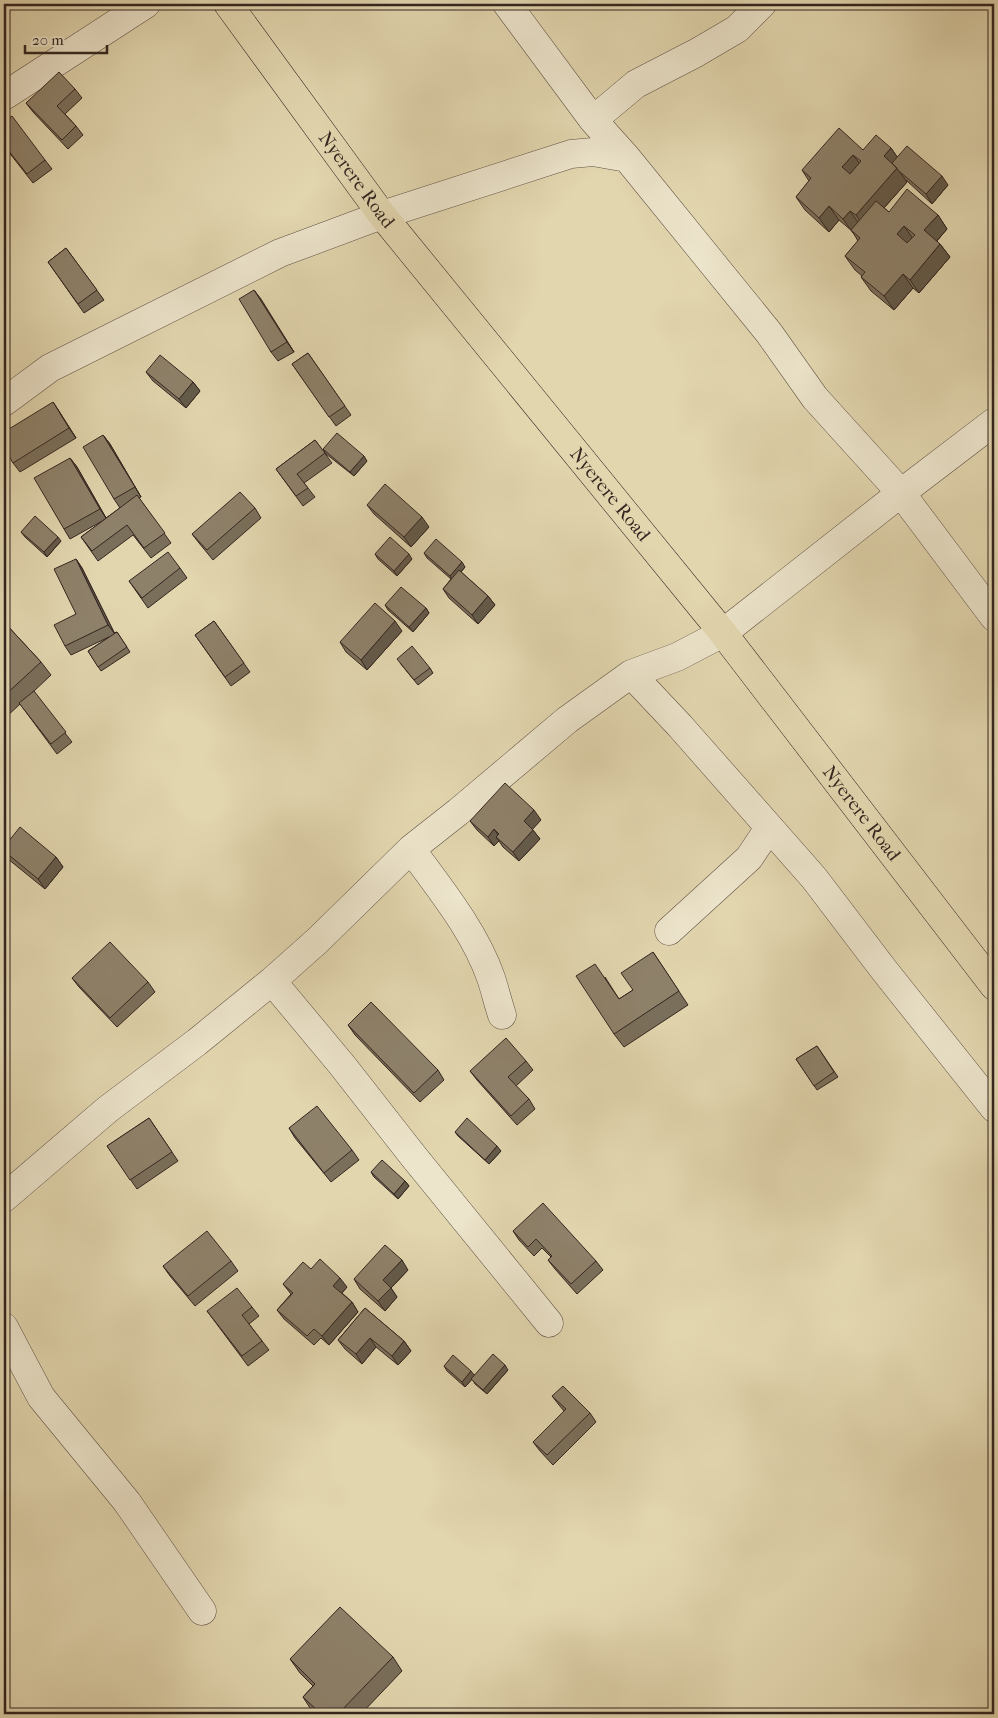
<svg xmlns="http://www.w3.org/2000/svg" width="998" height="1718" viewBox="0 0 998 1718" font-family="'IM FELL French Canon',serif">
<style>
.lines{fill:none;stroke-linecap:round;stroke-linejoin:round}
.minor-casing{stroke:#5f5144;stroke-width:29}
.highway-casing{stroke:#332520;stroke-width:29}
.minor{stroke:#ece4cb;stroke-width:28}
.highway{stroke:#e2d6af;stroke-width:28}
.wall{fill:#7a6f5b;stroke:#332520}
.shaded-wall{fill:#635a4a;stroke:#332520}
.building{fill:#8e816a;stroke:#332520;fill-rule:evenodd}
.labels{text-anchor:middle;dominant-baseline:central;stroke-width:4;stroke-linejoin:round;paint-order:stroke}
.street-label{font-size:19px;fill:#332520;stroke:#ece4cb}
</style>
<rect width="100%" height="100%" fill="#e2d6af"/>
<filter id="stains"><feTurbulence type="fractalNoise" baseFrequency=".004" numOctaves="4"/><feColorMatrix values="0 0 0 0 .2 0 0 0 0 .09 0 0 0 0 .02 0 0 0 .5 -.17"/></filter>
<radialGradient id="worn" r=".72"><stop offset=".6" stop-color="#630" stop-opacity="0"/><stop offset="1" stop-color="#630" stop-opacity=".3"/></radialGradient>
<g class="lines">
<g class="minor-casing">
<path id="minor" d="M 507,4 L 593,120 L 627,158 L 769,333 L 815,398 L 901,493 L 994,617
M 4,96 L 146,4
M 593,120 L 636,84 L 696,53 L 737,29 L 762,4
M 4,402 L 50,368 L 280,253 L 382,215 L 571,154 L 593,152 L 627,158
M 631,674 L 680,726 L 814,878 L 884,970 L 994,1108
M 411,849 C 440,889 474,930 491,978 C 495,990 498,1003 502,1015
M 669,931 L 749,858 L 769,828
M 272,981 L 342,1065 L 414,1157 L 549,1323
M 4,1198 L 108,1109 L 197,1042 L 272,981 L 317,941 L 411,849 L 458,812 L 567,720 L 631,674 L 677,657 L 723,633 L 901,493 L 994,422
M 4,1327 L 41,1397 L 127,1502 L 202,1611"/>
</g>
<g class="highway-casing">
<g id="highway">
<path id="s1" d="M 228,4 L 382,215 L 723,633 L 994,986"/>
</g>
</g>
<use href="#minor" class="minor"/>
<use href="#highway" class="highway"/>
</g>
<path class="wall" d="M 75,89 L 82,98 L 65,114 L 76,126 L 83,135 L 68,149 L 33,112 L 26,103 Z
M 4,122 L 45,160 L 52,169 L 33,183 L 4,146 Z
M 891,148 L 897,157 L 948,185 L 932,204 L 906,180 L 907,182 L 884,208 L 889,212 L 938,215 L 947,229 L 937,241 L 940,244 L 950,257 L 919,293 L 913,288 L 894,310 L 871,291 L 861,277 L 862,276 L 855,270 L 845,256 L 858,241 L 852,231 L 839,220 L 829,232 L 805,210 L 796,197 L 809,181 L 802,170 L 863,150 Z
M 4,156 L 8,162 L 4,165 Z
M 66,248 L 104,300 L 84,313 L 48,262 Z
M 254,290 L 294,352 L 278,361 L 271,352 Z
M 308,353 L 351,415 L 336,426 L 292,364 Z
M 146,372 L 193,382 L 200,391 L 186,408 L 153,381 Z
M 53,402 L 76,438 L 20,472 L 13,463 Z
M 103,435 L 110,444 L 141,497 L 139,498 L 171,543 L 151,558 L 133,535 L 98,561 L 81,537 L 104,520 L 70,539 L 64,529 L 70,458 L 77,467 L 106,518 L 120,508 L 114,499 Z
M 315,440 L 332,463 L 304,483 L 315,497 L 303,506 L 276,469 Z
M 323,449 L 367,461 L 354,476 L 326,454 Z
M 367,505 L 429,527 L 411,547 L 374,514 Z
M 255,508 L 261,518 L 213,560 L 199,543 L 192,534 Z
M 21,532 L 61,541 L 47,557 L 25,537 Z
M 424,553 L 465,567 L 461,572 L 488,596 L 495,605 L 478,624 L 449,598 L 443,589 L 451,579 L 427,558 Z
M 375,554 L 412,559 L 397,576 L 378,559 Z
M 76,559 L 82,568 L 114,633 L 117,632 L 130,652 L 101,671 L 88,651 L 109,637 L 71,655 L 65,646 L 76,614 Z
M 180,568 L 187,578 L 148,608 L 129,581 Z
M 385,605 L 426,608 L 429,613 L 413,632 L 388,610 Z
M 214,621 L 250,672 L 231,686 L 195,635 Z
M 4,622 L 41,662 L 51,675 L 33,692 L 72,742 L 57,754 L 20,704 L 4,719 Z
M 402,631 L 367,670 L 346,652 L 340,642 Z
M 400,663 L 430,668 L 433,673 L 418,685 Z
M 541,820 L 532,829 L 540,839 L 519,861 L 503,847 L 499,841 L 494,846 L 477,830 L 470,821 Z
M 4,847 L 56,857 L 63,867 L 45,889 L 8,859 L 4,852 Z
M 653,952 L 688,1005 L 624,1047 L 614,1034 L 605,977 L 619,999 L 633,990 Z
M 72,978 L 148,982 L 155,992 L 117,1027 L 79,987 Z
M 348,1025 L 438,1070 L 444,1080 L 420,1102 L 355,1035 Z
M 817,1046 L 838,1077 L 817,1090 L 796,1059 Z
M 526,1061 L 533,1070 L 516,1086 L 529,1099 L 535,1109 L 517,1125 L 477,1080 L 470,1071 Z
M 149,1118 L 178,1161 L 137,1189 L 107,1146 Z
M 289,1128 L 352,1150 L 359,1160 L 331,1182 L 295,1138 Z
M 455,1132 L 501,1151 L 489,1164 L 458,1136 Z
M 371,1172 L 405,1181 L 409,1186 L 398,1199 L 374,1177 Z
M 513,1231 L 596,1261 L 603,1270 L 577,1294 L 555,1269 L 548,1260 L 551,1257 L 542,1248 L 534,1256 L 519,1240 Z
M 231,1261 L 238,1271 L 195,1306 L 170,1276 L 163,1266 Z
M 311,1269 L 347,1287 L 342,1293 L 352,1302 L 358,1312 L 329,1345 L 321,1338 L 314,1345 L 284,1319 L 277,1310 L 291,1294 L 283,1284 Z
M 408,1270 L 391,1288 L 397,1297 L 385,1311 L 360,1289 L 354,1279 Z
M 252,1307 L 259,1316 L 249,1324 L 269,1350 L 248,1366 L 207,1311 Z
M 365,1308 L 404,1341 L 411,1351 L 398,1365 L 376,1347 L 362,1364 L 345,1349 L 338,1340 Z
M 444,1366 L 474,1375 L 508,1370 L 487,1394 L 475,1384 L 472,1379 L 465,1387 L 447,1371 Z
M 552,1396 L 590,1413 L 596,1422 L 553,1465 L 540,1451 L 533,1442 L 564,1411 L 559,1405 Z
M 393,1657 L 402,1671 L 361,1714 L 316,1714 L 312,1711 L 303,1697 L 313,1686 L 300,1673 L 290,1659 Z"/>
<path class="shaded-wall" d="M 891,148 L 900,161 L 895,167 L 884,156 Z
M 853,155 L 863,168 L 852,181 L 842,167 Z
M 897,168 L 907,182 L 865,229 L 856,215 Z
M 942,176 L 948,185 L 932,204 L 926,194 Z
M 829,206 L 839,220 L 829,232 L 819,218 Z
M 850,211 L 860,225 L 853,233 L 843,219 Z
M 938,215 L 947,229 L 934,244 L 924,230 Z
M 904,226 L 914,240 L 906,248 L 897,234 Z
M 940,244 L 950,257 L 919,293 L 910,280 Z
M 903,274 L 913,288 L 894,310 L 884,296 Z
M 254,290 L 261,299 L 294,352 L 287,342 Z
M 193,382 L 200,391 L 186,408 L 179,399 Z
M 53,402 L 59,411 L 76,438 L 69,428 Z
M 103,435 L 110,444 L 141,497 L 135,487 Z
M 364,456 L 367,461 L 354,476 L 350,472 Z
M 70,458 L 77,467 L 106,518 L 100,509 Z
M 422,517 L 429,527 L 411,547 L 404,537 Z
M 58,537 L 61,541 L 47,557 L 44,552 Z
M 409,554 L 412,559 L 397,576 L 394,571 Z
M 76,559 L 82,568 L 115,634 L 108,625 Z
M 462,562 L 465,567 L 453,581 L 450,576 Z
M 488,596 L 495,605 L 478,624 L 472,615 Z
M 426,608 L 429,613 L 413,632 L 409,627 Z
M 395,621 L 402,631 L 367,670 L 361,660 Z
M 534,810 L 541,820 L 531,831 L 524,821 Z
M 494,829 L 501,839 L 496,837 L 499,841 L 494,846 L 488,837 Z
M 533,830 L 540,839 L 519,861 L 513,852 Z
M 56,857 L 63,867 L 45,889 L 38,879 Z
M 497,1146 L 501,1151 L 489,1164 L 485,1160 Z
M 405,1181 L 409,1186 L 398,1199 L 394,1194 Z
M 402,1260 L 408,1270 L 391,1288 L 397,1297 L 385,1311 L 378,1301 L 383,1280 Z
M 340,1278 L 347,1287 L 340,1295 L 333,1286 Z
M 352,1302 L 358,1312 L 329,1345 L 322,1336 Z
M 370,1338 L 376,1347 L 362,1364 L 356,1354 Z
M 404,1341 L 411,1351 L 398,1365 L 392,1356 Z
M 505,1365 L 508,1370 L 487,1394 L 483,1390 Z
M 471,1371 L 475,1376 L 465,1387 L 462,1382 Z"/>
<path class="building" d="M 59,72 L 75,89 L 57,106 L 76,126 L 62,140 L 26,103 Z
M 12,116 L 45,160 L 27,174 L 4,145 L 4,122 Z
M 839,128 L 863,150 L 876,135 L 891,148 L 884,156 L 897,168 L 856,215 L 850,211 L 843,219 L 829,206 L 819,218 L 796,197 L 811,178 L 802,170 ZM 853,155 L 861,161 L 850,174 L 842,167 Z
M 907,146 L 942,176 L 926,194 L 899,171 L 892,163 Z
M 907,189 L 938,215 L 924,230 L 940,244 L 910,280 L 903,274 L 884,296 L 861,277 L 865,272 L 845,256 L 860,238 L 851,230 L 876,201 L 889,212 ZM 904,226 L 915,235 L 907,243 L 897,234 Z
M 66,248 L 97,290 L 78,304 L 48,262 Z
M 254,290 L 287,342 L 271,352 L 239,299 Z
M 308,353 L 345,406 L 329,417 L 292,364 Z
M 160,355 L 193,382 L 179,399 L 146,372 Z
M 53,402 L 69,428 L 13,463 L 4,448 L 4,432 Z
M 337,433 L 364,456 L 350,472 L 323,449 Z
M 103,435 L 135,487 L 114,499 L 83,447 Z
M 315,440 L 325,453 L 297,474 L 308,488 L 296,496 L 276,469 Z
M 70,458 L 100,509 L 64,529 L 34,478 Z
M 385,484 L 422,517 L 404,537 L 367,505 Z
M 240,492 L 255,508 L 207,550 L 192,534 Z
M 137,495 L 165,533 L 144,548 L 127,525 L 92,551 L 81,537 Z
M 35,516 L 58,537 L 44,552 L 21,532 Z
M 390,537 L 409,554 L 394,571 L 375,554 Z
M 436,539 L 462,562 L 450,576 L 424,553 Z
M 168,552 L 180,568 L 142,598 L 129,581 Z
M 76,559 L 108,625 L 65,646 L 54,625 L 76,614 L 54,569 Z
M 459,570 L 488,596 L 472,615 L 443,589 Z
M 401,587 L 426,608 L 409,627 L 385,605 Z
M 375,603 L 395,621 L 361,660 L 340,642 Z
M 214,621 L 244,663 L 225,677 L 195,635 Z
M 4,622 L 41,662 L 4,696 Z
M 117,632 L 127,647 L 98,667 L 88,651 Z
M 412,646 L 430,668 L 414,680 L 397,659 Z
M 34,691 L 66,732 L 51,744 L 19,703 Z
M 505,783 L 534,810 L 524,821 L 533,830 L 513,852 L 496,837 L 499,834 L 494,829 L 488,837 L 470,821 Z
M 20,827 L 56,857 L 38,879 L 4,851 L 4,847 Z
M 110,942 L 148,982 L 110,1018 L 72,978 Z
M 653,952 L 679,991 L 614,1034 L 576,976 L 595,964 L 619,999 L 633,990 L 621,973 Z
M 371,1002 L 438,1070 L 414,1093 L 348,1025 Z
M 506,1038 L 526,1061 L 508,1077 L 529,1099 L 511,1116 L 470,1071 Z
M 817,1046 L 834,1072 L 814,1086 L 796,1059 Z
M 317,1106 L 352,1150 L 324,1173 L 289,1128 Z
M 149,1118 L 172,1152 L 130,1180 L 107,1146 Z
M 467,1118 L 497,1146 L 485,1160 L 455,1132 Z
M 382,1160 L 405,1181 L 394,1194 L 371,1172 Z
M 543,1203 L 596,1261 L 571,1284 L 548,1260 L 552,1256 L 536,1239 L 528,1247 L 513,1231 Z
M 207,1231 L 231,1261 L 188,1296 L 163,1266 Z
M 385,1245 L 402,1260 L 383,1280 L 391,1288 L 378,1301 L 354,1279 Z
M 320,1259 L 340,1278 L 333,1286 L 352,1302 L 322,1336 L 314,1329 L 307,1336 L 277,1310 L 293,1293 L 283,1284 L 303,1262 L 311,1269 Z
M 237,1288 L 252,1307 L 242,1315 L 262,1341 L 242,1356 L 207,1311 Z
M 365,1308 L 404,1341 L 392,1356 L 370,1338 L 356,1354 L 338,1340 Z
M 493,1354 L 505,1365 L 483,1390 L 471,1379 Z
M 453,1355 L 471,1371 L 462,1382 L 444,1366 Z
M 563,1386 L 590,1413 L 547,1455 L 533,1442 L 566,1409 L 552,1396 Z
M 340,1607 L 393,1657 L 338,1714 L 321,1714 L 303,1697 L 315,1684 L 290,1659 Z"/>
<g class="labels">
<g class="street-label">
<text stroke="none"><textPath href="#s1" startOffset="218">Nyerere Road</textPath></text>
<text stroke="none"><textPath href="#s1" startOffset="622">Nyerere Road</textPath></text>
<text stroke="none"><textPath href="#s1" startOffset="1028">Nyerere Road</textPath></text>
</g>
</g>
<rect width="998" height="1718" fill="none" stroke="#e2d6af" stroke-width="20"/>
<rect x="5" y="5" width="988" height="1708" fill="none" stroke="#332520" stroke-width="2.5"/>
<rect x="10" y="10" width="978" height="1698" fill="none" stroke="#332520"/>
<path d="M25 45v8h82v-8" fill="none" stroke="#332520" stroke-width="2.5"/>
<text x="32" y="45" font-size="15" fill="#332520" stroke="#ece4cb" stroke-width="4" paint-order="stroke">20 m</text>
<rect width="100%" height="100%" filter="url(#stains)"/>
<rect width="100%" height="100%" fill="url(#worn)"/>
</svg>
